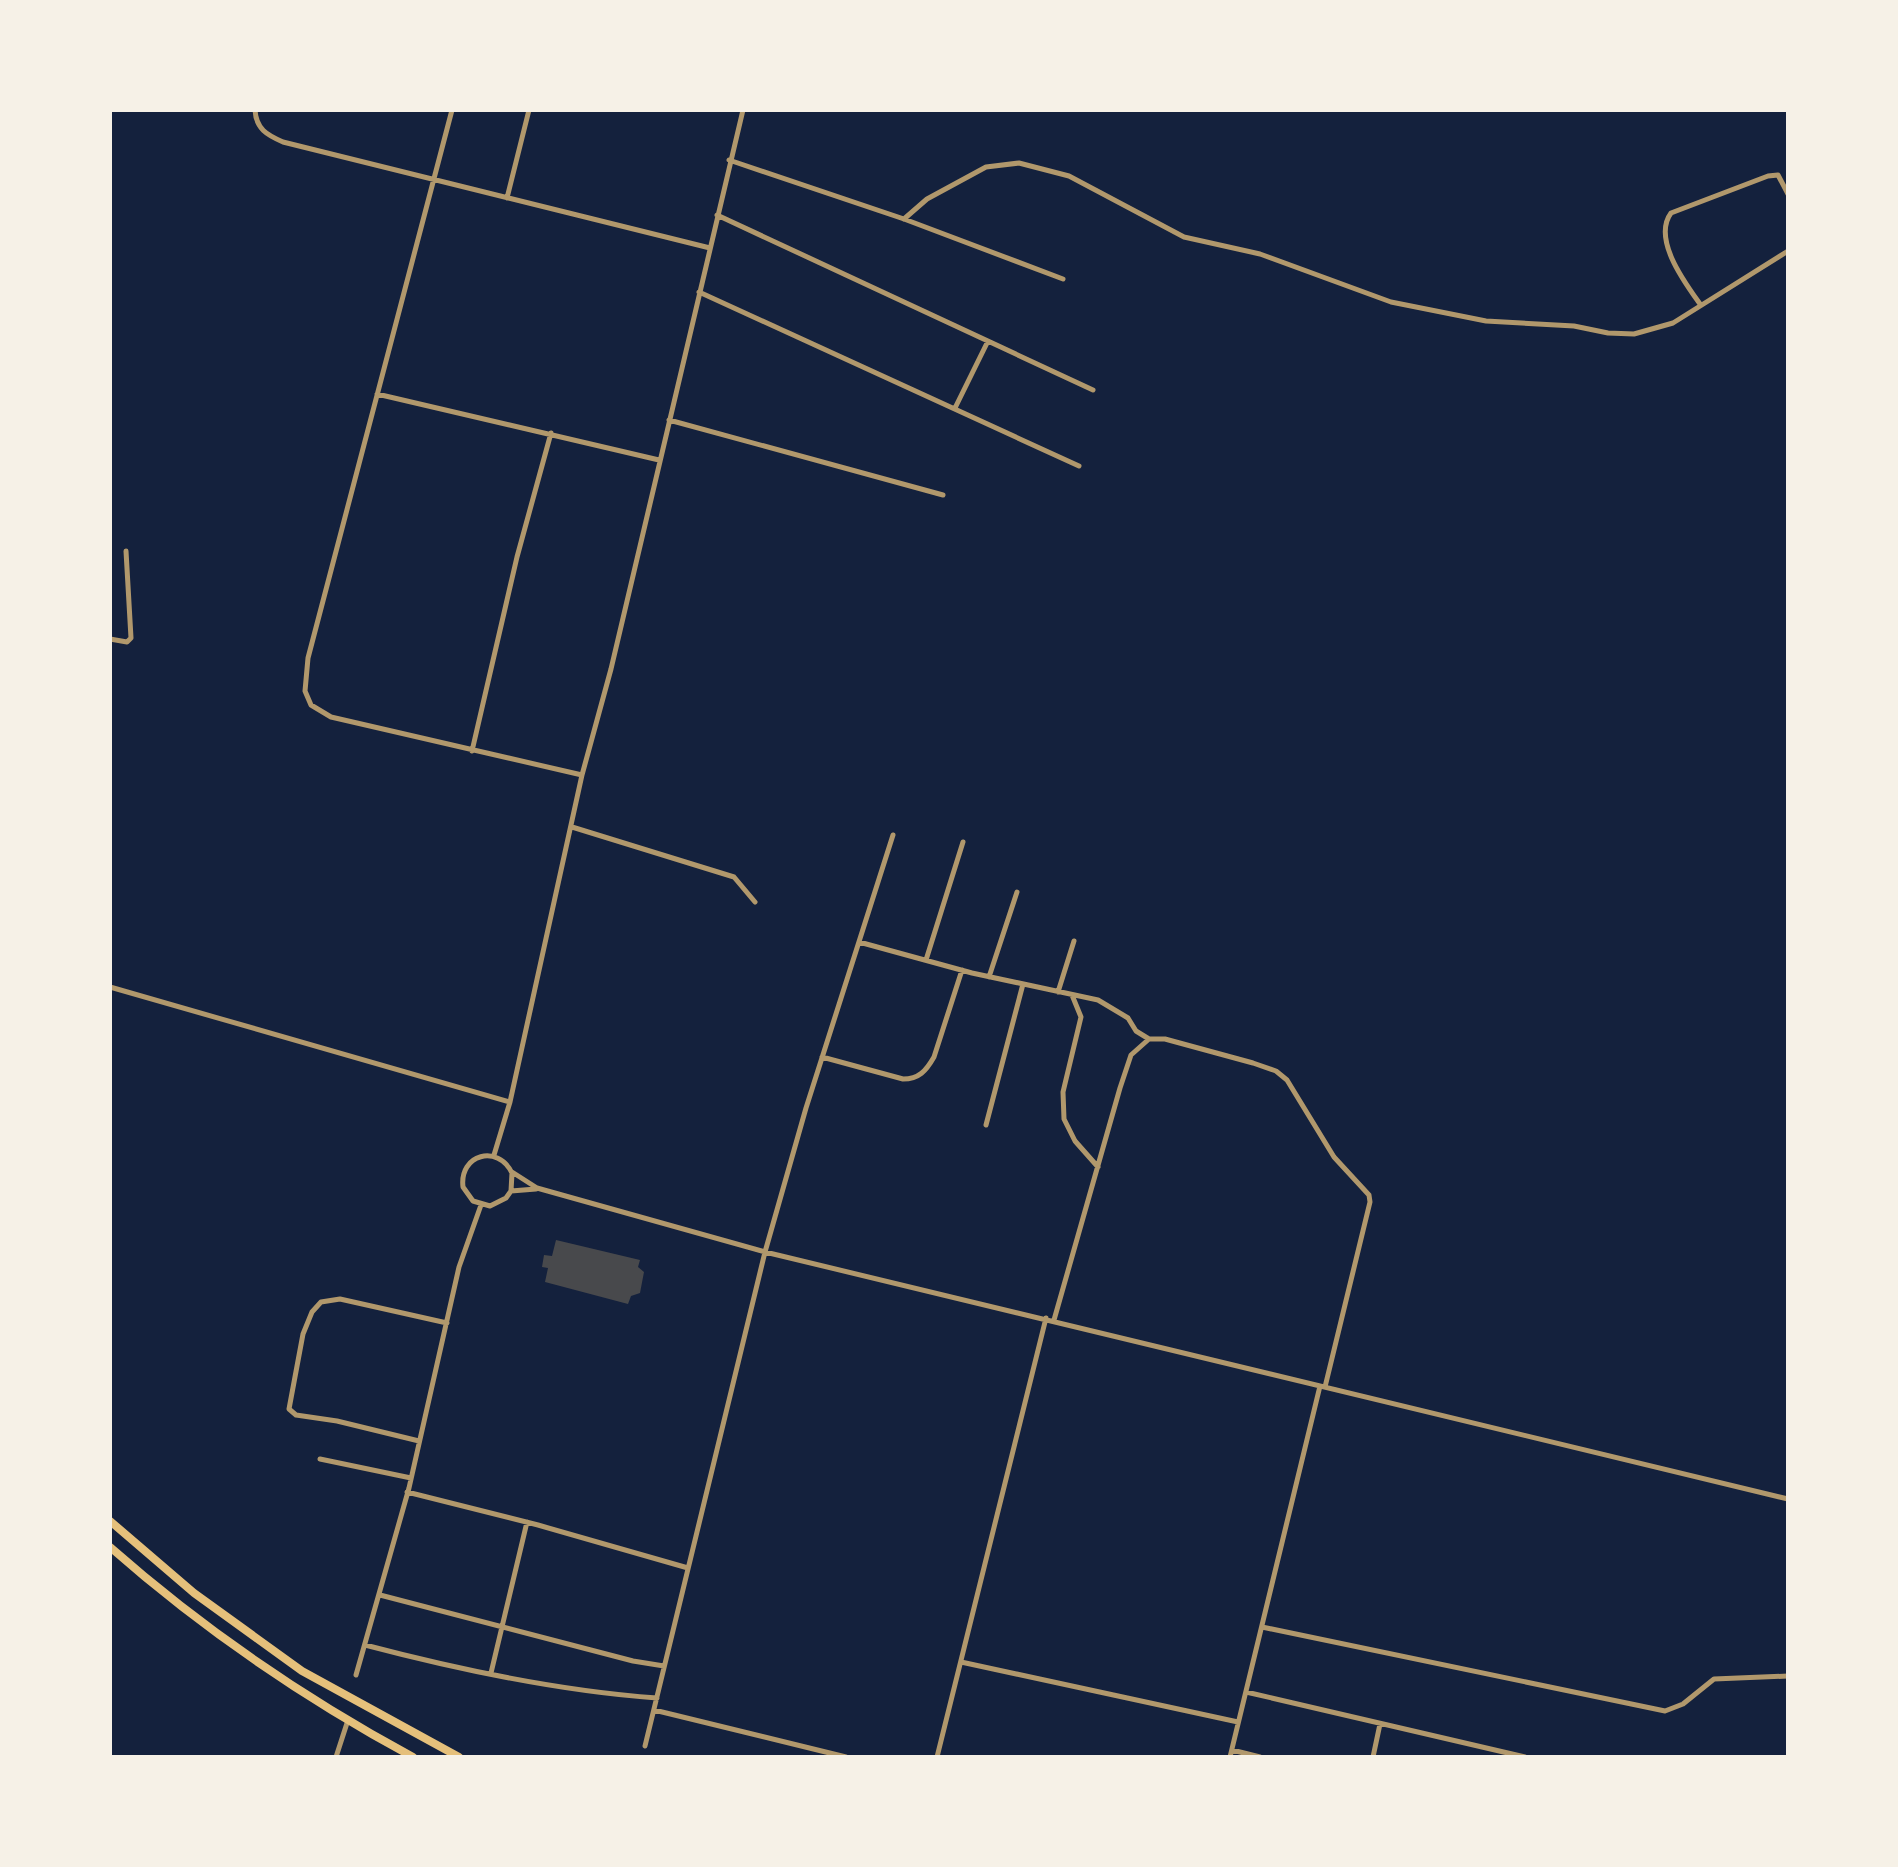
<svg xmlns="http://www.w3.org/2000/svg" width="1898" height="1867" viewBox="0 0 1898 1867" font-family="'Alegreya Sans',sans-serif">
<style>
.building{fill:#48494c}
.lines{fill:none;stroke-linecap:round;stroke-linejoin:round}
.minor{stroke:#b1986c;stroke-width:5}
.primary{stroke:#e5c07b;stroke-width:8}
</style>
<rect width="100%" height="100%" fill="#14213d"/>
<path class="building" d="M 556,1240 L 640,1260 L 638,1267 L 644,1272 L 640,1293 L 631,1296 L 628,1304 L 545,1282 L 548,1268 L 542,1267 L 544,1255 L 552,1256 Z"/>
<g class="lines">
<path class="minor" d="M 255,110 C 256,129 267,135 283,142 L 710,248
M 452,110 L 308,658 L 305,691 L 311,705 L 331,717 L 582,775
M 729,160 L 904,219 L 1063,279
M 507,198 L 529,110
M 717,215 L 1093,390
M 904,219 L 927,199 L 986,167 L 1019,163 L 1069,176 L 1184,237 L 1260,254 L 1391,302 L 1486,321 L 1574,326 L 1608,333 L 1634,334 L 1673,323 L 1788,251
M 699,292 L 1079,466
M 1700,304 C 1685,283 1652,239 1671,213 L 1768,176 L 1778,175 L 1788,194
M 377,394 L 659,460
M 955,408 L 988,341
M 669,420 L 943,495
M 110,639 L 127,642 L 131,638 L 126,551
M 472,751 L 517,557 L 551,433
M 572,827 L 734,877 L 755,902
M 859,942 L 972,973 L 1098,1000 L 1128,1018 L 1136,1031 L 1149,1039 L 1165,1039 L 1253,1063 L 1276,1071 L 1287,1080 L 1334,1157 L 1369,1195 L 1370,1202 L 1325,1387
M 926,960 L 963,842
M 989,977 L 1017,892
M 110,987 L 510,1102
M 1058,992 L 1074,941
M 1072,995 L 1081,1017 L 1063,1092 L 1064,1119 L 1075,1141 L 1098,1167
M 822,1057 L 903,1079 C 919,1079 926,1071 934,1057 L 962,970
M 986,1125 L 1023,984
M 494,1155 L 510,1102 L 582,775 L 611,669 L 743,110
M 512,1172 L 537,1188 L 765,1252 L 1788,1499
M 511,1191 L 512,1173 C 498,1144 459,1154 463,1187 L 473,1201 L 490,1206 L 506,1198 L 511,1191 L 536,1189
M 1054,1320 L 1120,1088 L 1131,1055 L 1149,1039
M 419,1441 L 337,1421 L 296,1415 L 289,1409 L 303,1334 L 312,1312 L 321,1302 L 340,1299 L 447,1323
M 320,1459 L 411,1478
M 407,1492 L 538,1525 L 688,1568
M 380,1595 L 633,1661 L 664,1666
M 1262,1627 L 1665,1711 L 1683,1704 L 1714,1679 L 1788,1676
M 365,1645 C 460,1670 558,1691 657,1698
M 961,1662 L 1238,1722
M 491,1673 L 527,1522
M 356,1675 L 409,1488 L 459,1267 L 481,1205
M 1246,1692 L 1525,1757
M 654,1710 L 846,1757
M 645,1746 L 765,1252 L 806,1108 L 893,835
M 1232,1750 L 1260,1757
M 336,1757 L 348,1720
M 937,1757 L 1046,1318
M 1230,1757 L 1320,1386
M 1373,1757 L 1380,1724"/>
<path class="primary" d="M 110,1521 L 194,1593 L 302,1671 L 459,1757
M 110,1547 C 203,1629 304,1698 413,1757"/>
</g>
<rect width="1898" height="1867" fill="none" stroke="#f6f1e7" stroke-width="224"/>
</svg>
